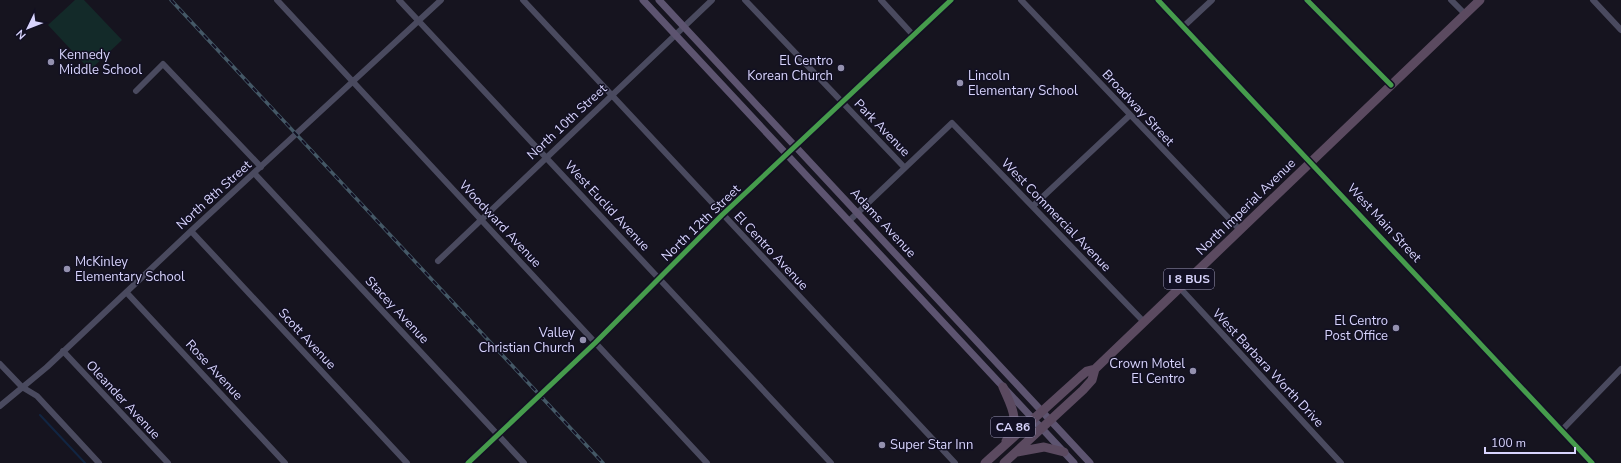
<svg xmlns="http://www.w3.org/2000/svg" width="1621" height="463" viewBox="0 0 1621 463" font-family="'Nunito Sans',sans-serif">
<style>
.park{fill:#132a29}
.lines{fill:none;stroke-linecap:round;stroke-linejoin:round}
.stream{stroke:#112542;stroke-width:2}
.minor{stroke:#4a4a5f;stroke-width:6}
.major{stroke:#5d5470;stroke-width:7}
.highway{stroke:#5b4a60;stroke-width:9}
.rail-casing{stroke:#445866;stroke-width:3.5}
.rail{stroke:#121023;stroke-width:2;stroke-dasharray:6;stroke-linecap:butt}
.cycleway-casing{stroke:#121023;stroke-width:8}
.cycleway{stroke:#469c4c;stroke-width:5}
.poi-dot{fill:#9491af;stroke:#121023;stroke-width:1.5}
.labels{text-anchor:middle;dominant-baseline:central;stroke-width:3;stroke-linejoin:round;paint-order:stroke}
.shield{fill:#121023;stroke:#9d99bc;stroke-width:1}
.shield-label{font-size:12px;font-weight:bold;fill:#d8d4fd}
.poi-label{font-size:13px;fill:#d8d4fd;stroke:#121023;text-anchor:start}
.street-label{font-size:13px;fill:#d8d4fd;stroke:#121023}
</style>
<rect width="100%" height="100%" fill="#16141f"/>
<path class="park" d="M 75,0 L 84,0 L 122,40 L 90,70 L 48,25 Z"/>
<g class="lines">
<path class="stream" d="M 40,415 L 85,463"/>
<path class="minor" d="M 277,0 L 707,463
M 399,0 L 831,463
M 523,0 L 955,463
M 745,0 L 904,167
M 881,0 L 913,35
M 1021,0 L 1240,230
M 1158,0 L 1592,463
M 1307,0 L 1391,85
M 1451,0 L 1465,14
M 1593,0 L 1621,30
M 1183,27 L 1212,0
M 136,91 L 163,64 L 261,167
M 254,173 L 524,463
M 1033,206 L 1130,115
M 849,221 L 952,123 L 1144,322
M 191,231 L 407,463
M 438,261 L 712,0
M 1180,288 L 1341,463
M 127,293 L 285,463
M 63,351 L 168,463
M 0,364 L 22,387 L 37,396 L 99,463
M 0,406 L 47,367 L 191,231 L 441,0
M 1562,430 L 1621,369
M 468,463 L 595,343 L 722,215 L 951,0"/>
<path class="major" d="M 643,0 L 1074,463
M 659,0 L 1090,463"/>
<path class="highway" d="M 1003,387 C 1012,408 1021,420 1006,441
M 1017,452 L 1044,447 L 1064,452
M 985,463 L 1081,376 L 1087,371 L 1095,369
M 1004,463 L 1083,390 L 1092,380 L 1095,369 L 1480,0"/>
<g class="rail-casing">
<path id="rail" d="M 171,0 L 603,463"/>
</g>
<use href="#rail" class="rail"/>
<g class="cycleway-casing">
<path id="cycleway" d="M 1158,0 L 1592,463
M 1307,0 L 1391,85
M 468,463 L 595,343 L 722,215 L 951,0"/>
</g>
<use href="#cycleway" class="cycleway"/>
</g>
<g class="poi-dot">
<circle cx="51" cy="62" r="4"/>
<circle cx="841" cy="68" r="4"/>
<circle cx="960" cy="83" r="4"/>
<circle cx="67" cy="269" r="4"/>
<circle cx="1396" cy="328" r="4"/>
<circle cx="583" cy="340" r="4"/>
<circle cx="1193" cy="371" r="4"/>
<circle cx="882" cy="445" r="4"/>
</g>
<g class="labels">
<g class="shield">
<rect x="1164" y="269" width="50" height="20" rx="3"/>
<rect x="991" y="417" width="44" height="20" rx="3"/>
</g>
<g class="shield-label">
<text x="1189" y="279">I 8 BUS</text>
<text x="1013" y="427">CA 86</text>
</g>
<g class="poi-label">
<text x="59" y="55">Kennedy<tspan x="59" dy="15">Middle School</tspan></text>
<text x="833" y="61" text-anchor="end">El Centro<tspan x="833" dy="15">Korean Church</tspan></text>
<text x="968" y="76">Lincoln<tspan x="968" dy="15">Elementary School</tspan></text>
<text x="75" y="262">McKinley<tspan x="75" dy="15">Elementary School</tspan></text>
<text x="1388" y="321" text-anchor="end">El Centro<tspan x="1388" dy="15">Post Office</tspan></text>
<text x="575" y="333" text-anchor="end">Valley<tspan x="575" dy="15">Christian Church</tspan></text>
<text x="1185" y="364" text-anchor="end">Crown Motel<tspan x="1185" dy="15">El Centro</tspan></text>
<text x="890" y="445">Super Star Inn</text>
</g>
<g class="street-label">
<text transform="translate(1138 108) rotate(47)">Broadway Street</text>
<text transform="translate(567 122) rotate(-43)">North 10th Street</text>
<text transform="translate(882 128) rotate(46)">Park Avenue</text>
<text transform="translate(214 195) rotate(-42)">North 8th Street</text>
<text transform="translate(607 206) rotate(47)">West Euclid Avenue</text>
<text transform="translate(1246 207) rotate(-44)">North Imperial Avenue</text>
<text transform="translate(1056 215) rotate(46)">West Commercial Avenue</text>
<text transform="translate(701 223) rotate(-44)">North 12th Street</text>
<text transform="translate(883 223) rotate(47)">Adams Avenue</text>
<text transform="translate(1384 223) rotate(47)">West Main Street</text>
<text transform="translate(500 224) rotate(47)">Woodward Avenue</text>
<text transform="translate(771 251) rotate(47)">El Centro Avenue</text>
<text transform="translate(397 310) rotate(47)">Stacey Avenue</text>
<text transform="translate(307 339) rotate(47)">Scott Avenue</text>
<text transform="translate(1268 368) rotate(47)">West Barbara Worth Drive</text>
<text transform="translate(214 370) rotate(47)">Rose Avenue</text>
<text transform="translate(123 400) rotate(47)">Oleander Avenue</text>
</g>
</g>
<g transform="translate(28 28) rotate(227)" stroke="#121023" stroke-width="3" paint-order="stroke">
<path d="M0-3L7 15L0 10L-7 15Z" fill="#d8d4fd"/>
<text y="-6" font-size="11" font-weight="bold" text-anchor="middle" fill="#d8d4fd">N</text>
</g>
<path d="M1485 447v6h90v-6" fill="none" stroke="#d8d4fd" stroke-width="2"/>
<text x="1491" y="447" font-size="12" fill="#d8d4fd" stroke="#121023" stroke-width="3" paint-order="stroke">100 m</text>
</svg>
